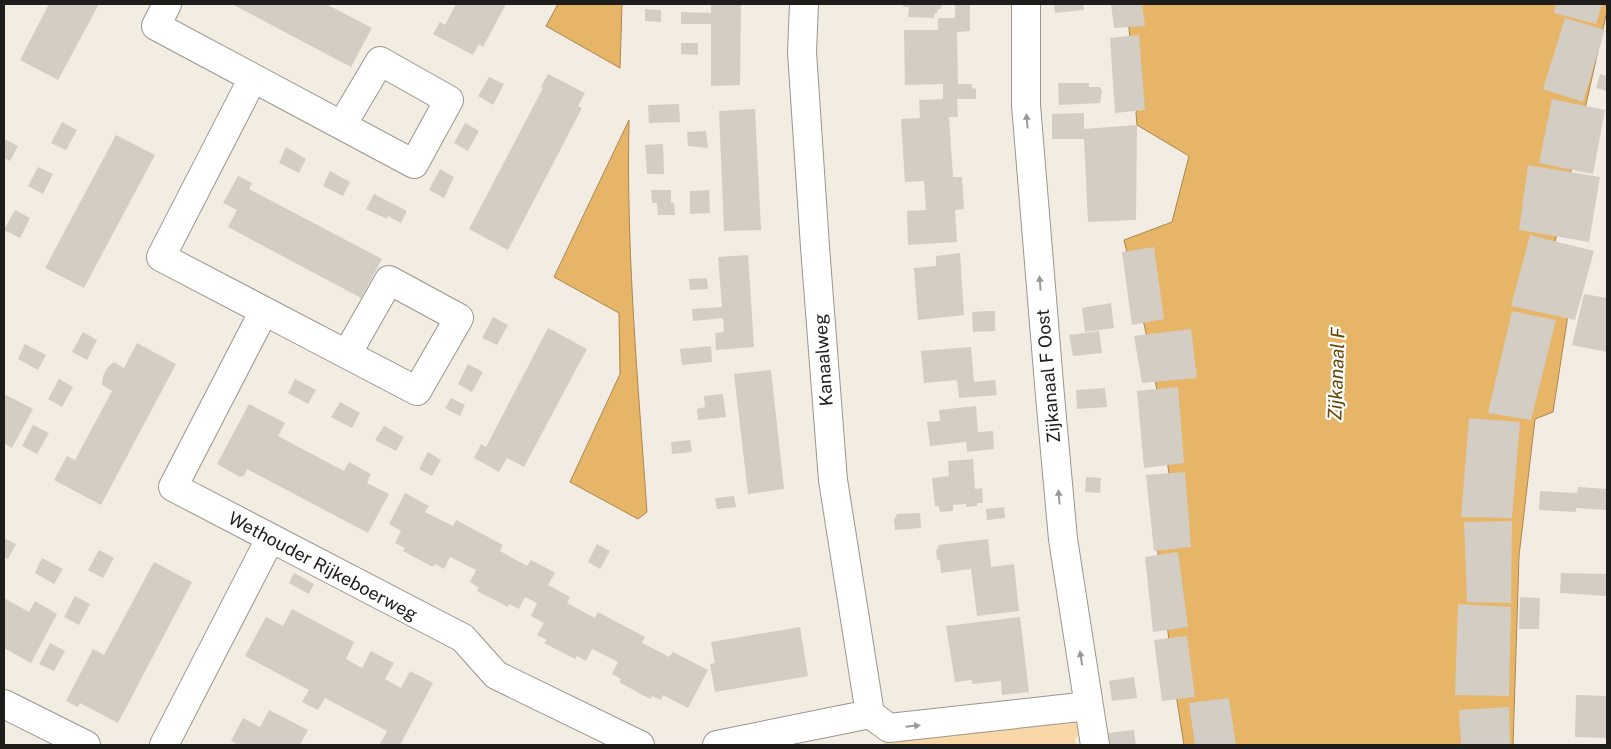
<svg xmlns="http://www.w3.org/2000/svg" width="1611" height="749" viewBox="0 0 1611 749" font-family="'Public Sans',sans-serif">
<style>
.green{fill:#f9d7a6}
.water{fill:#e6b568;stroke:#aa8751}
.building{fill:#d3cdc4}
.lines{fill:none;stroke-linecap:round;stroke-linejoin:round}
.minor-casing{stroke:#9b958d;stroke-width:30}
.minor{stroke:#fff;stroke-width:28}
.oneway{fill:#9a9998}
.labels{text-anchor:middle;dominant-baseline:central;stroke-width:4.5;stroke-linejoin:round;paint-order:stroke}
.street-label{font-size:18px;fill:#1f1d1a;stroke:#fff}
.water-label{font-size:19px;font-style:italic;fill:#674606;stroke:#fff}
</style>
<rect width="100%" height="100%" fill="#f3ece3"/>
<path class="green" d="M 1101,713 L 1075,738 L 1076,745 L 879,745 L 906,736 Z"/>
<path class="water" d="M 558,4 L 622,4 L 620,68 L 546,26 Z
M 1126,4 L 1607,4 L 1607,11 L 1555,242 L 1577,256 L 1553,412 L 1535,419 L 1519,556 L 1513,745 L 1184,745 L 1175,688 L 1157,545 L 1176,521 L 1152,358 L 1124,240 L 1172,222 L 1189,156 L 1137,125 L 1136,113 L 1138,104 Z
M 629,120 C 626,251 638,382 647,512 L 638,519 L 570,482 L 620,374 L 619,313 L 554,277 Z"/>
<path class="building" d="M 49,4 L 99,4 L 58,80 L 20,60 Z
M 232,4 L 326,4 L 372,28 L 351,67 Z
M 456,4 L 506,4 L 483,47 L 479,44 L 473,55 L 433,34 L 440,22 L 445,25 Z
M 711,4 L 741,4 L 740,85 L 711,86 L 711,24 L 681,24 L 681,12 L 711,13 Z
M 904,4 L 942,4 L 941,9 L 938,9 L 937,13 L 934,14 L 934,18 L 908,17 L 909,7 L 903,7 Z
M 955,4 L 970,4 L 970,31 L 957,32 L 958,84 L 972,84 L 972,88 L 976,89 L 976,99 L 957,99 L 958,117 L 949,117 L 953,177 L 962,177 L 964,209 L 955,210 L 957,242 L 908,245 L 907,211 L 926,210 L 925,195 L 924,181 L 905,182 L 901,119 L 920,118 L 919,100 L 943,99 L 943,84 L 905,85 L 904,30 L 938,30 L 938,18 L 955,18 Z
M 1054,4 L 1083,4 L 1084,10 L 1055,13 Z
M 1111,4 L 1142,4 L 1145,26 L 1114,28 Z
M 1556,4 L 1602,4 L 1596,24 L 1554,13 Z
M 645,9 L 661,10 L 661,22 L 645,21 Z
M 1565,18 L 1605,30 L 1583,102 L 1543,89 Z
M 1139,35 L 1145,110 L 1115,113 L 1110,38 Z
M 681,43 L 698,43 L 698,55 L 681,54 Z
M 548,74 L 585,93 L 578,106 L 582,108 L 508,250 L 469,229 L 543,88 L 541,87 Z
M 1600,74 L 1607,76 L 1607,91 L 1596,88 Z
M 489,77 L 504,84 L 493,105 L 478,96 Z
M 1058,83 L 1089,83 L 1089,87 L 1100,87 L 1102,91 L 1100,103 L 1059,105 Z
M 1552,99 L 1605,110 L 1593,174 L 1539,163 Z
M 679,104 L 680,122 L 649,123 L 648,105 Z
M 755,109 L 761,230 L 724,231 L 719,111 Z
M 1084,113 L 1084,129 L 1137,125 L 1136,220 L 1088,222 L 1084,139 L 1052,139 L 1052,114 Z
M 62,122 L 77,130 L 66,150 L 51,143 Z
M 465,123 L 479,131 L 468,151 L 454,143 Z
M 706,131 L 708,148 L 688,146 L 687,132 Z
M 116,135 L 155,155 L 84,288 L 45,268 Z
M 4,139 L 18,146 L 10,161 L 4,158 Z
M 663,144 L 664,174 L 647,174 L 645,145 Z
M 286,147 L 306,159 L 299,173 L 279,163 Z
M 1528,165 L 1600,177 L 1589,242 L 1519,230 Z
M 38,167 L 53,174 L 43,194 L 28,186 Z
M 440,169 L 454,177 L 444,198 L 429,190 Z
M 330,171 L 350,182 L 343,196 L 323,186 Z
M 238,176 L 252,183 L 249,189 L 382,259 L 361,298 L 228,227 L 237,210 L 223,203 Z
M 651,190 L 671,190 L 671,203 L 674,203 L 675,215 L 658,215 L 657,203 L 652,203 Z
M 709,190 L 710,213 L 690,214 L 690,191 Z
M 374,194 L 407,211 L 401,223 L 388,216 L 387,219 L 366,209 Z
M 15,210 L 30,218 L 20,238 L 4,230 Z
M 1530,235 L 1594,251 L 1575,320 L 1511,306 Z
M 1154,247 L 1164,319 L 1132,325 L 1122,252 Z
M 960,253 L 964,315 L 918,320 L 914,268 L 936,266 L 936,256 Z
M 748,255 L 754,347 L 716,350 L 715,333 L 724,332 L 723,318 L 693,321 L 692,309 L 722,307 L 718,257 Z
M 707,278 L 708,289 L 690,290 L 689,279 Z
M 1584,294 L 1607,298 L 1607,352 L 1572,345 Z
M 1111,303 L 1114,328 L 1085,332 L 1082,308 Z
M 988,311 L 995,311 L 995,331 L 973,332 L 972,312 Z
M 1512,311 L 1556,320 L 1531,420 L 1488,413 Z
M 493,317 L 508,325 L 497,345 L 482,338 Z
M 548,328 L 587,349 L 524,467 L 507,458 L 499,472 L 474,458 L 481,444 L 486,447 Z
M 1191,329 L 1197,378 L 1142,383 L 1134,336 Z
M 1099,331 L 1102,353 L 1073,356 L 1069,335 Z
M 83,332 L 97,340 L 87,360 L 72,352 Z
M 137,343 L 176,364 L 101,505 L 54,480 L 67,456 L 75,460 L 112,391 L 102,385 L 103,376 L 107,368 L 114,362 L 124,368 Z
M 25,344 L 46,355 L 38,370 L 18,359 Z
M 711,346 L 712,362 L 682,365 L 680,349 Z
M 971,347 L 974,382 L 995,380 L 997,395 L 959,398 L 957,380 L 924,383 L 921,351 Z
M 468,364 L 483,372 L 472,392 L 458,384 Z
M 771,370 L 784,489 L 748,494 L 734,374 Z
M 59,379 L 73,387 L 62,407 L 48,399 Z
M 295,379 L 316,390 L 308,404 L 288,393 Z
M 1178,387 L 1184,463 L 1144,468 L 1137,391 Z
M 1105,388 L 1107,407 L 1077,409 L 1076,390 Z
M 4,394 L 33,409 L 12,448 L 4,443 Z
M 723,394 L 726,417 L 698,420 L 697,409 L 705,407 L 704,396 Z
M 451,398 L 465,405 L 460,416 L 445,408 Z
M 340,402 L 360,413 L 352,428 L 331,417 Z
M 249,404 L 285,423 L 278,436 L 344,471 L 349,462 L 371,474 L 367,483 L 389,494 L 368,533 L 247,469 L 244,476 L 240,477 L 217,464 Z
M 976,406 L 978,432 L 993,431 L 994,449 L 967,452 L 966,442 L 930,446 L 927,422 L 940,421 L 939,410 Z
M 1469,418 L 1520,422 L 1512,518 L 1461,517 Z
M 33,425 L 49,433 L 37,454 L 22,446 Z
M 384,426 L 404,437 L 396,451 L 375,440 Z
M 690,440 L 692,452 L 672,454 L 671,442 Z
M 428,452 L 441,460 L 432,476 L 419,469 Z
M 973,459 L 975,489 L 982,488 L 983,503 L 977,503 L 977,506 L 966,507 L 966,504 L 953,505 L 953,511 L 940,512 L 939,506 L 935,506 L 932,478 L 949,476 L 948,461 Z
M 1185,472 L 1191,547 L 1154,551 L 1146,475 Z
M 1086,477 L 1101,478 L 1100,493 L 1085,492 Z
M 1578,487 L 1607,489 L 1607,510 L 1576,508 L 1576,512 L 1539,510 L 1540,491 L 1577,493 Z
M 405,493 L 429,506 L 425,512 L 453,526 L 456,520 L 503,545 L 500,551 L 527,566 L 531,560 L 554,572 L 555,573 L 548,585 L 570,597 L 567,603 L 595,618 L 598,612 L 645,637 L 642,643 L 656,650 L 669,657 L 673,652 L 708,670 L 688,708 L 663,695 L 661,700 L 652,696 L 650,699 L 619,682 L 621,679 L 612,674 L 618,662 L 592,649 L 586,661 L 577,656 L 575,659 L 544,643 L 547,640 L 537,635 L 544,623 L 531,616 L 537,603 L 525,597 L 519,609 L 509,604 L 508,607 L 477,591 L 479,588 L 470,582 L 476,570 L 450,557 L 444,569 L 435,564 L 433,567 L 403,551 L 405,548 L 395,543 L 401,531 L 389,524 Z
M 734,496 L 736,507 L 717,509 L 715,498 Z
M 1004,507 L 1005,518 L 987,520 L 986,509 Z
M 920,513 L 921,528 L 895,530 L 894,520 L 897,514 Z
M 1512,521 L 1511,603 L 1467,602 L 1464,522 Z
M 4,538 L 16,544 L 8,559 L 4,557 Z
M 988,539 L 991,567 L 1014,564 L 1019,611 L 977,616 L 971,569 L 941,573 L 940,561 L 937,559 L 936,551 L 938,548 L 938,545 Z
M 597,544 L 610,551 L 600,569 L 588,562 Z
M 99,550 L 114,558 L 103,578 L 88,570 Z
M 1178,552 L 1188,627 L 1153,632 L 1145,557 Z
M 42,558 L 63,569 L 54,584 L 35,573 Z
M 154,562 L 192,582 L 118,723 L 80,703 L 78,707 L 66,701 L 93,649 L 104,655 Z
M 294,573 L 314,584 L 309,594 L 289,583 Z
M 1561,573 L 1607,574 L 1607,596 L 1560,593 Z
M 75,596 L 90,604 L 79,625 L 64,617 Z
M 1520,597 L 1540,598 L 1539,629 L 1519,629 Z
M 4,598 L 29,612 L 35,601 L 57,614 L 31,663 L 4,648 Z
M 1458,604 L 1511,607 L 1509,696 L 1455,695 Z
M 292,609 L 354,642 L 346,659 L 362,668 L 371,651 L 394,663 L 385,679 L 401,688 L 410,671 L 433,683 L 400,745 L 383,745 L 380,744 L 387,731 L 325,698 L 318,710 L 302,702 L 309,690 L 245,656 L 266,617 L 283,626 Z
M 1020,617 L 1029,692 L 1002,695 L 1001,681 L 972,684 L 972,680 L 955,682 L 946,626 Z
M 800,627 L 808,676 L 715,692 L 710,664 L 715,663 L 711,642 Z
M 1187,636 L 1195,697 L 1162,701 L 1154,640 Z
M 50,643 L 65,651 L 54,671 L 39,664 Z
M 1134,677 L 1137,698 L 1112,701 L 1109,681 Z
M 1576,695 L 1607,696 L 1607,738 L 1575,737 Z
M 1229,698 L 1236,745 L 1195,745 L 1189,703 Z
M 1509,707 L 1510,745 L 1461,745 L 1459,710 Z
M 269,710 L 308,730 L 300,745 L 239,745 L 231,741 L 243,718 L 260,727 Z
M 1134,730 L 1136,745 L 1109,745 L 1107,733 Z"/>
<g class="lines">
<g class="minor-casing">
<path id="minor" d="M 167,4 L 156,26 L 414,164 L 449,100 L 380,61 L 342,125
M 804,4 L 802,52 L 815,247 L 833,480 L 870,714
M 1026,4 L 1026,105 L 1050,396 L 1063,539 L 1095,745
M 253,78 L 161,257 L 417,391 L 459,318 L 389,280 L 347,354
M 264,311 L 173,487 L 463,638 L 496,675 L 640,745
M 4,704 L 86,745
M 870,714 L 889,728 L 1089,706
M 164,745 L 270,539
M 717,745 L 870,714"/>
</g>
<use href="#minor" class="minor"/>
</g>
<defs><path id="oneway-solid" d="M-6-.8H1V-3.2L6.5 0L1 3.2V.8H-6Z" transform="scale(1.25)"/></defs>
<g class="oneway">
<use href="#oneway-solid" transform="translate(1027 121) rotate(-95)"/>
<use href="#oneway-solid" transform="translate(1040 283) rotate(-95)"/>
<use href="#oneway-solid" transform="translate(1059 497) rotate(-95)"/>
<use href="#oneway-solid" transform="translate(1081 658) rotate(-99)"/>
<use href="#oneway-solid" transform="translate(913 726) rotate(-6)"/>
</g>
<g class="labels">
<g class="street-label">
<text transform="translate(823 360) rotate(-94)">Kanaalweg</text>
<text transform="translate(1048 376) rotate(-95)">Zijkanaal F Oost</text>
<text transform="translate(323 566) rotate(28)">Wethouder Rijkeboerweg</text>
</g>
<g class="water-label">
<text transform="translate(1336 374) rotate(-88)">Zijkanaal F</text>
</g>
</g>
<rect width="1611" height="749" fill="none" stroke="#1f1d1a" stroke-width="10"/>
</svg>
